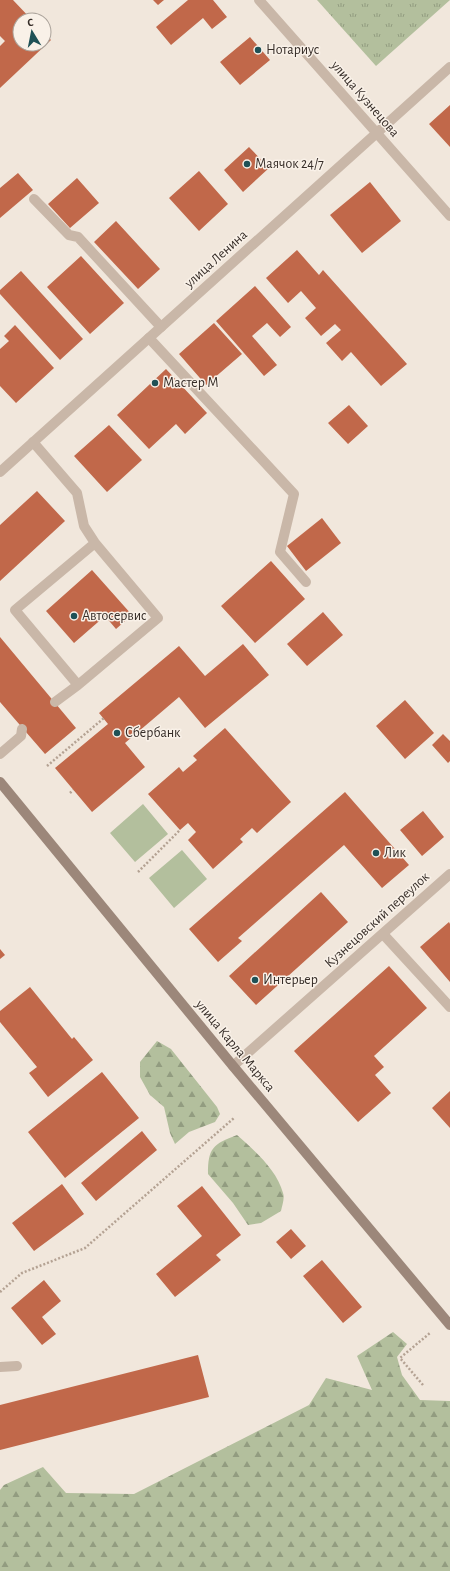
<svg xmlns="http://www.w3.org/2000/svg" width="450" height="1571" viewBox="0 0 450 1571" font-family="'Alegreya Sans',sans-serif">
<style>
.green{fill:#b3bf9d}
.forest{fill:url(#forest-firs)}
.park{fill:url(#park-tufts)}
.building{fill:#c1684a}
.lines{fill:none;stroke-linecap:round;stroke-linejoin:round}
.path{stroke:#b4a293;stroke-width:2.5;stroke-dasharray:2 2;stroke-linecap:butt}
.lane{stroke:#c9b7a8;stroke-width:10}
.street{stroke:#c9b7a8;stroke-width:10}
.secondary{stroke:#9c877a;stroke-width:10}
.poi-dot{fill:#1f5156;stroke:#f9f1e8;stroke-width:1.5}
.labels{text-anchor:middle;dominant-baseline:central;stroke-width:3;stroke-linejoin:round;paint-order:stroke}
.poi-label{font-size:14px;fill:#362d28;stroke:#f9f1e8;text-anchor:start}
.street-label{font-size:14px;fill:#362d28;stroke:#f9f1e8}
</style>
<defs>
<pattern id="forest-firs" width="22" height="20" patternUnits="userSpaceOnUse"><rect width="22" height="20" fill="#b3bf9d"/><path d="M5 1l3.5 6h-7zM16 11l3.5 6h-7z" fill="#929c80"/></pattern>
<pattern id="park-tufts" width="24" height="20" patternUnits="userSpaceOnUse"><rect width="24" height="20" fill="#b3bf9d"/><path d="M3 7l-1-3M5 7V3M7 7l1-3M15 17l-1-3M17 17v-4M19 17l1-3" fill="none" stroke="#929c80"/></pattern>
</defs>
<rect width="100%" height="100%" fill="#f1e7dc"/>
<path class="green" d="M 143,804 L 168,834 L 135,862 L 110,833 Z
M 182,850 L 207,879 L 174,908 L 149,878 Z"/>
<path class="forest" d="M 157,1041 L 171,1049 L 217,1107 L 220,1114 L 215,1122 L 189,1132 L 175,1144 L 170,1133 L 164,1107 L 150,1095 L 140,1077 L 140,1062 Z
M 237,1135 C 254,1150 277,1170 283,1193 C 285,1198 282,1206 281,1211 L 261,1223 L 248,1225 L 233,1203 L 208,1174 C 208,1148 213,1144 237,1135 Z
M 393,1332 L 407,1344 L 397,1357 L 402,1375 L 420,1400 L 450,1401 L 450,1571 L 0,1571 L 0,1490 L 4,1485 L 43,1467 L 66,1493 L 134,1494 L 309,1405 L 326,1378 L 372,1390 L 357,1356 Z"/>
<path class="park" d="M 317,0 L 450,0 L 376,66 Z"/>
<path class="building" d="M 0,0 L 13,0 L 32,20 L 20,20 L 20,44 L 44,44 L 44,33 L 51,40 L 0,88 L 0,46 L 5,41 L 0,36 Z
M 153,0 L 164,0 L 158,5 Z
M 188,0 L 213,0 L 227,17 L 212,29 L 203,18 L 171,45 L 156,27 Z
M 250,37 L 270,60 L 240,85 L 220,62 Z
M 450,105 L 450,147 L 429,124 Z
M 249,147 L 269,168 L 243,192 L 224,170 Z
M 199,171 L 228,204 L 199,231 L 169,198 Z
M 18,173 L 33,190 L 0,218 L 0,188 Z
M 77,178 L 99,203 L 70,228 L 48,204 Z
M 370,182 L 401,221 L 362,253 L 330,215 Z
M 116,221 L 160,269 L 138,289 L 94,242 Z
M 297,250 L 319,275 L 323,270 L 407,364 L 381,386 L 351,352 L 342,361 L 326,343 L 341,330 L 335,324 L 321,336 L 305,318 L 316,308 L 301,291 L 288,303 L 266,278 Z
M 81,256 L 124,303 L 90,334 L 47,287 Z
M 21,271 L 83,339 L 60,360 L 0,294 L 0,290 Z
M 255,286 L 291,327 L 280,337 L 267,323 L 252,336 L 277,365 L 264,376 L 216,321 Z
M 214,323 L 242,354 L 206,385 L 179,354 Z
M 15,325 L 54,368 L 16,403 L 0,386 L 0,349 L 9,341 L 4,336 Z
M 166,369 L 207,413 L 185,434 L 176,424 L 149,449 L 117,415 Z
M 349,405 L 368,426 L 348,444 L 328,423 Z
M 109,425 L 142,460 L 107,492 L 74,456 Z
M 37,491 L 65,521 L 0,581 L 0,525 Z
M 322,518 L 341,543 L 306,571 L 287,546 Z
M 271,561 L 305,599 L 255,643 L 221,606 Z
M 92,570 L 132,615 L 116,629 L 105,616 L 74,643 L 46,611 Z
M 323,612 L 343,635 L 307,666 L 287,644 Z
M 0,637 L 76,728 L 45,754 L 0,702 Z
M 243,644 L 269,675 L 205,728 L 179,697 L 125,743 L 145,767 L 92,812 L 55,768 L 108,724 L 99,713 L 179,646 L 205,676 Z
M 405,700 L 434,733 L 405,759 L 376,726 Z
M 225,728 L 291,802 L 257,833 L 252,828 L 240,839 L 243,842 L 213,869 L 188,840 L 196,832 L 188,823 L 180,830 L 148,794 L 179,767 L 183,772 L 197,760 L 193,756 Z
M 443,734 L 450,741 L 450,761 L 448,763 L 432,745 Z
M 345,792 L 409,865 L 382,888 L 344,845 L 238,938 L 242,941 L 218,962 L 189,929 Z
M 423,811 L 444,837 L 422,856 L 400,830 Z
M 321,892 L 348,922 L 256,1005 L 229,976 Z
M 449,922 L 450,924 L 450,982 L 420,947 Z
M 0,949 L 5,955 L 0,959 Z
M 389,966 L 427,1008 L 374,1056 L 384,1067 L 375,1075 L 391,1093 L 358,1122 L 294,1051 Z
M 30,987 L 72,1039 L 74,1037 L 93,1060 L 48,1097 L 29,1073 L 37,1067 L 0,1022 L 0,1011 Z
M 102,1072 L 139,1118 L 65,1178 L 28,1132 Z
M 450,1091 L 450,1128 L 432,1108 Z
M 142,1131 L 157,1150 L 96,1201 L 81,1183 Z
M 62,1184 L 84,1214 L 34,1251 L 12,1223 Z
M 202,1186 L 241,1235 L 216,1255 L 221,1260 L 175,1297 L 156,1274 L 202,1236 L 177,1206 Z
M 291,1229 L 306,1246 L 291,1259 L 276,1242 Z
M 322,1260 L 362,1307 L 343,1323 L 303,1276 Z
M 44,1280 L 61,1301 L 42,1317 L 56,1334 L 42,1345 L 11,1308 Z
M 198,1355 L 209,1397 L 0,1450 L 0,1405 Z"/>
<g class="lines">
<path class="path" d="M 47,766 L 104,718
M 70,793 L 73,790
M 138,872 L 180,830
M 0,1292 L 22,1273 L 85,1248 L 234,1118
M 423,1385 L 400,1358 L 430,1333"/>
<path class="lane" d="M 34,199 L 69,235 L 78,237 L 161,327
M 149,338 L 294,494 L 280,552 L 306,582
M 33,442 L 77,493 L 84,526 L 95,543
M 95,543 L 158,618 L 78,685 L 15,610 Z
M 55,702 L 78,685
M 0,754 L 21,736 L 22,729
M 383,934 L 450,1007
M 0,1367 L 17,1366"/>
<path class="street" d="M 259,0 L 450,216
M 0,472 L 450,67
M 233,1066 L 450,874"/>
<path class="secondary" d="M 0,782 L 233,1066 L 450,1325"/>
</g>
<g class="poi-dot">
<circle cx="258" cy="50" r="4"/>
<circle cx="247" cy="164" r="4"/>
<circle cx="155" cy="383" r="4"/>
<circle cx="74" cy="616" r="4"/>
<circle cx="117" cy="733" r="4"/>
<circle cx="376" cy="853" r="4"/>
<circle cx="255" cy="980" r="4"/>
</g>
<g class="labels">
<g class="poi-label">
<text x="266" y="50">Нотариус</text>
<text x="255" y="164">Маячок 24/7</text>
<text x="163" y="383">Мастер М</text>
<text x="82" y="616">Автосервис</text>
<text x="125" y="733">Сбербанк</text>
<text x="384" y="853">Лик</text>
<text x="263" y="980">Интерьер</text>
</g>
<g class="street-label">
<text transform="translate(365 99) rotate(49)">улица Кузнецова</text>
<text transform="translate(216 259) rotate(-42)">улица Ленина</text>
<text transform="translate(377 920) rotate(-42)">Кузнецовский переулок</text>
<text transform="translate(235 1046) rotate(50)">улица Карла Маркса</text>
</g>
</g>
<g transform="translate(32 32) rotate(350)"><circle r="19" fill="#f9f1e8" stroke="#aba39b"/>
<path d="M0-3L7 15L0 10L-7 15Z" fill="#1f5156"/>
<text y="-6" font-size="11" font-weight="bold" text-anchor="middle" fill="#362d28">С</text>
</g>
</svg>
